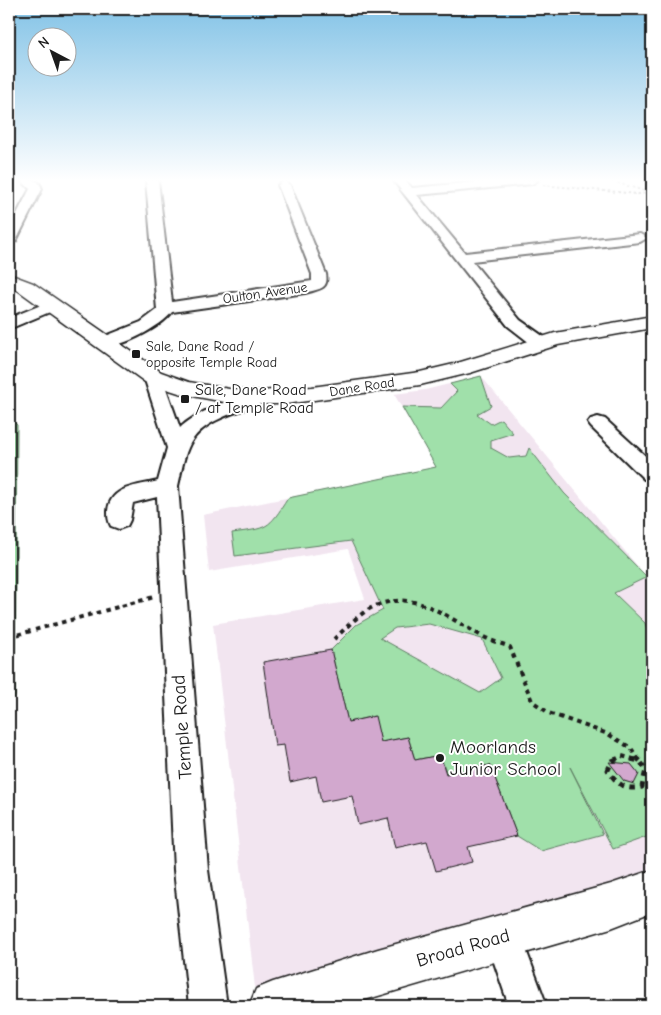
<svg xmlns="http://www.w3.org/2000/svg" width="661" height="1015" viewBox="0 0 661 1015" font-family="'Comic Neue',sans-serif">
<style>
.built{fill:#f2e5f0}
.green{fill:#a0e0aa;stroke:#5e7e63;fill-rule:evenodd}
.lines{fill:none;stroke-linecap:round;stroke-linejoin:round}
.stream{stroke:#5c8c93;stroke-width:3}
.building{fill:#d2a8ce;stroke:#1c1c1c}
.minor-casing{stroke:#1c1c1c;stroke-width:4}
.tertiary-casing{stroke:#1c1c1c;stroke-width:3}
.secondary-casing{stroke:#1c1c1c;stroke-width:3}
.path-far2{stroke:#1c1c1c;stroke-width:2;stroke-dasharray:2.5 2.5;stroke-linecap:butt}
.path-far1{stroke:#1c1c1c;stroke-width:4;stroke-dasharray:4.5 4.5;stroke-linecap:butt}
.path{stroke:#1c1c1c;stroke-width:5;stroke-dasharray:5.5 5.5;stroke-linecap:butt}
.minor{fill:#fff;fill-rule:evenodd}
.tertiary{fill:#fff;fill-rule:evenodd}
.secondary{fill:#fff;fill-rule:evenodd}
.poi-dot{fill:#1c1c1c;stroke:#fff;stroke-width:2}
.labels{text-anchor:middle;dominant-baseline:central;stroke-width:4;stroke-linejoin:round;paint-order:stroke}
.far-street-label{font-size:14px;fill:#1c1c1c;stroke:#fff}
.far-poi-label{font-size:14px;fill:#1c1c1c;stroke:#fff;text-anchor:start}
.poi-label{font-size:16px;fill:#1c1c1c;stroke:#fff;text-anchor:start}
.near-street-label{font-size:19px;fill:#1c1c1c;stroke:#fff}
.near-poi-label{font-size:19px;fill:#1c1c1c;stroke:#fff;text-anchor:start}
</style>
<rect width="100%" height="100%" fill="#fff"/>
<filter id="ink" filterUnits="userSpaceOnUse"><feTurbulence type="fractalNoise" baseFrequency=".02" numOctaves="2"/><feDisplacementMap in="SourceGraphic" scale="10" xChannelSelector="R" yChannelSelector="G"/><feConvolveMatrix kernelMatrix="1 2 1 2 8 2 1 2 1" color-interpolation-filters="sRGB"/></filter>
<g filter="url(#ink)">
<path class="built" d="M 481,376 L 652,584 L 652,892 L 256,996 L 213,624 L 365,599 L 348,549 L 209,572 L 203,515 L 436,467 L 394,394 L 425,390 Z"/>
<path class="green" d="M 481,376 L 491,406 L 477,414 L 491,424 L 501,419 L 513,433 L 491,440 L 491,448 L 509,458 L 526,456 L 529,448 L 564,493 L 647,577 L 614,593 L 645,623 L 652,643 L 652,835 L 613,849 L 570,767 L 603,834 L 541,851 L 517,836 L 490,765 L 447,774 L 440,755 L 415,760 L 408,737 L 381,742 L 374,716 L 348,722 L 331,650 L 356,625 L 383,610 L 351,541 L 235,556 L 232,533 C 268,528 268,530 288,498 L 436,467 L 402,407 L 441,408 L 457,391 L 450,384 ZM 429,624 L 482,639 L 501,678 L 480,693 L 380,638 L 395,628 Z
M 9,417 L 17,425 L 15,697 L 9,700 Z"/>
<g class="lines">
<path class="stream" d="M 641,180 L 652,185"/>
</g>
<path class="building" d="M 331,650 L 348,722 L 375,716 L 381,742 L 408,737 L 415,760 L 440,755 L 446,774 L 490,765 L 517,836 L 468,847 L 472,862 L 436,871 L 427,841 L 395,848 L 388,818 L 358,825 L 352,796 L 321,802 L 316,776 L 290,782 L 284,745 L 275,746 L 263,662 Z
M 609,762 L 631,764 L 639,774 L 634,784 L 624,781 Z"/>
<g class="lines">
<g class="minor-casing">
<path id="minor" d="M 21,180 C 30,179 39,178 42,189 L 16,241 L 9,245 L 9,229 L 30,189 Z
M 146,180 L 158,180 L 172,302 L 312,281 L 312,274 L 278,185 L 284,181 L 290,185 L 326,274 C 329,290 318,289 305,293 L 172,312 C 161,327 116,351 98,347 L 95,343 L 98,339 L 141,322 L 157,310 Z
M 393,180 L 405,180 L 412,188 L 499,180 L 538,180 L 532,184 L 417,195 L 465,253 L 640,234 L 647,238 L 640,242 L 472,261 L 520,320 L 547,339 L 550,343 L 547,347 L 541,348 L 535,347 L 508,326 Z
M 51,301 L 57,303 L 59,306 L 57,309 L 9,329 L 9,318 Z
M 153,372 L 159,373 L 162,377 L 180,428 C 194,414 241,391 261,396 L 263,400 L 261,404 C 236,412 199,421 188,448 C 183,459 181,474 178,486 L 208,870 L 227,1006 L 189,1006 L 174,870 L 157,497 L 133,503 L 130,520 L 127,526 L 119,529 L 111,526 C 108,520 108,517 108,511 C 110,486 138,486 158,481 L 167,448 L 144,377 L 147,373 Z
M 598,417 L 605,419 L 652,462 L 652,481 L 644,479 L 591,427 L 588,423 L 591,419 Z
M 503,918 L 516,923 L 547,1006 L 509,1006 L 485,936 L 490,923 Z"/>
</g>
<g class="tertiary-casing">
<path id="tertiary" d="M 652,870 L 652,912 L 611,928 L 344,1006 L 249,1006 L 256,989 L 273,982 L 378,949 L 611,884 Z"/>
</g>
<g class="secondary-casing">
<path id="secondary" d="M 9,274 L 33,283 L 161,372 L 189,382 L 235,390 L 260,391 L 312,387 L 420,372 L 454,364 L 555,333 L 652,316 L 652,328 L 558,345 L 470,373 L 420,385 L 286,404 L 235,404 L 182,394 L 145,382 L 19,291 L 9,286 Z"/>
</g>
<path class="path-far2" d="M 608,180 L 652,193
M 543,185 L 638,194 L 650,193"/>
<path class="path-far1" d="M 9,637 L 154,597
M 334,639 C 345,629 356,617 369,609 C 416,584 449,621 488,639 C 495,642 503,644 510,647 L 532,701 L 549,713 L 608,734 L 631,748 L 639,760
M 614,760 L 622,756 L 636,760"/>
<path class="path" d="M 617,759 L 612,761 L 608,770 C 617,784 625,791 642,787 L 646,770 L 640,761
M 631,759 L 640,761
M 638,759 L 640,761"/>
<use href="#minor" class="minor"/>
<use href="#tertiary" class="tertiary"/>
<use href="#secondary" class="secondary"/>
</g>
</g>
<linearGradient id="sky" x2="0" y2="1"><stop stop-color="#81c2e6"/><stop offset="0.56" stop-color="#fff"/><stop offset="1" stop-color="#fff" stop-opacity="0"/></linearGradient>
<rect width="661" height="322" fill="url(#sky)"/>
<g class="poi-dot">
<rect x="131" y="349" width="10" height="10" rx="2.5"/>
<rect x="180" y="394" width="10" height="10" rx="2.5"/>
<circle cx="440" cy="758" r="5"/>
</g>
<g class="labels">
<g class="far-street-label">
<text transform="translate(265 293) rotate(-8)">Oulton Avenue</text>
<text transform="translate(362 387) rotate(-9)">Dane Road</text>
</g>
<g class="far-poi-label">
<text x="146" y="346">Sale, Dane Road /<tspan x="146" dy="16">opposite Temple Road</tspan></text>
</g>
<g class="poi-label">
<text x="195" y="390">Sale, Dane Road<tspan x="195" dy="18">/ at Temple Road</tspan></text>
</g>
<g class="near-street-label">
<text transform="translate(182 727) rotate(-94)">Temple Road</text>
<text transform="translate(463 948) rotate(-16)">Broad Road</text>
</g>
<g class="near-poi-label">
<text x="450" y="747">Moorlands<tspan x="450" dy="22">Junior School</tspan></text>
</g>
</g>
<rect width="661" height="1015" fill="none" stroke="#fff" stroke-width="30"/>
<rect x="15" y="15" width="631" height="985" fill="none" stroke="#1c1c1c" stroke-width="2" filter="url(#ink)"/>
<g transform="translate(52 52) rotate(319)"><circle r="24" fill="#ffffff" stroke="#a4a4a4"/>
<path d="M0-4L9 19L0 12L-9 19Z" fill="#1c1c1c"/>
<text y="-8" font-size="14" font-weight="bold" text-anchor="middle" fill="#1c1c1c">N</text>
</g>
</svg>
